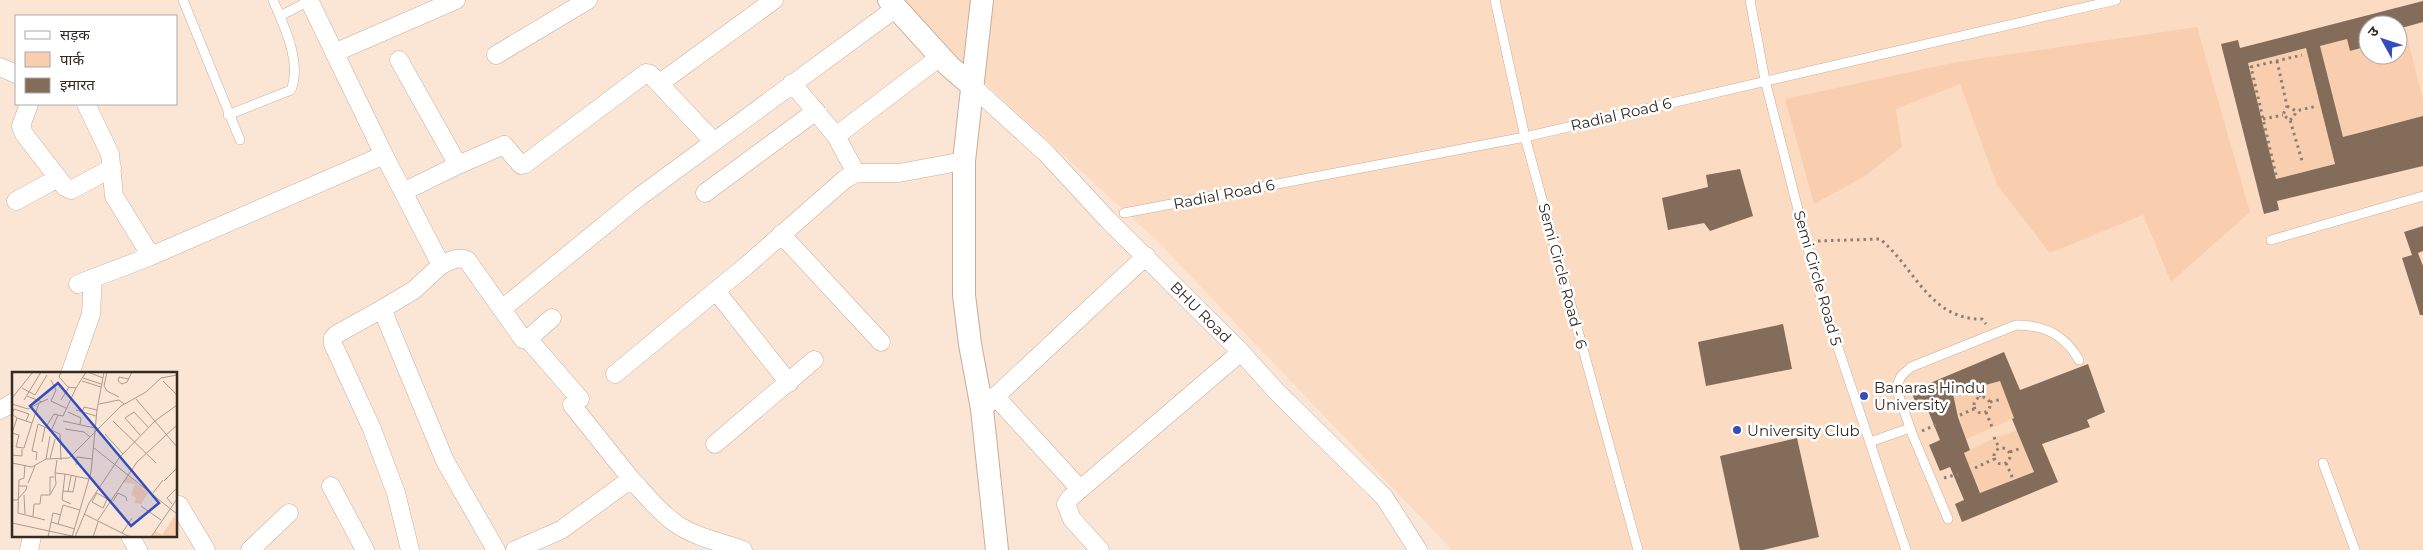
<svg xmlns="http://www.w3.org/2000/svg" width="2423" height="550" viewBox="0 0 2423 550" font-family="Montserrat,'Noto Sans Devanagari',sans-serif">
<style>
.built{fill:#fcdbc3;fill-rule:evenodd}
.green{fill:#f8ceaf}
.building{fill:#836c5a;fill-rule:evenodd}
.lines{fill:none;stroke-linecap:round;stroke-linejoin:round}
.service-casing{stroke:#c6ad9a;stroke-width:10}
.minor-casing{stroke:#c6ad9a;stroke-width:19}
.tertiary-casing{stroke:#c6ad9a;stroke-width:24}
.path{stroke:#8e7f74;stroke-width:3;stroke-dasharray:2.5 4;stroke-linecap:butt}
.service{stroke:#fff;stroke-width:9}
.minor{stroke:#fff;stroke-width:18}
.tertiary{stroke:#fff;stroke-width:22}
.poi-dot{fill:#334cbe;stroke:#fff;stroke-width:2}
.labels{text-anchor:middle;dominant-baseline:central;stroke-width:5;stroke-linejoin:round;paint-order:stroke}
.street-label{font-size:15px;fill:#332a22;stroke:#fff}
.poi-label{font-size:15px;fill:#332a22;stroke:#fff;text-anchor:start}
.inset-road{fill:none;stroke:#ab9b8e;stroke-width:1}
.view{fill:#334cbe;fill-opacity:0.15;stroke:#334cbe;stroke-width:2.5}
.inset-edge{fill:none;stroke:#332a22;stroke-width:2.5}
</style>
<rect width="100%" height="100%" fill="#fbe6d6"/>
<path class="built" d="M 905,0 L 2423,0 L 2423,550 L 1452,550 L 1157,241 L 950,51 ZM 2368,25 L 2398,25 L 2398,55 L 2368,55 Z"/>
<path class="green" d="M 2404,25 L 2423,99 L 2423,128 L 2413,119 L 2356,133 L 2345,147 L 2320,46 L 2347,39 L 2350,51 L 2368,46 L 2368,55 L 2398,55 L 2398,27 Z
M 2197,27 L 2250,212 L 2171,282 L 2143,215 L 2050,253 L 1997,185 L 1960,84 L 1896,109 L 1902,147 L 1865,176 L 1814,204 L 1785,99 L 1957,62 Z
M 2306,48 L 2335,164 L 2276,179 L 2248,63 Z
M 2000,381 L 2014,418 L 1966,439 L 1953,395 Z
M 2017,430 L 2034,472 L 1980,493 L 1964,453 L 1992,439 Z"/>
<path class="building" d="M 2423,1 L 2423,22 L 2405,27 L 2368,25 L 2368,46 L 2350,51 L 2347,39 L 2320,46 L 2343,137 L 2423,116 L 2423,166 L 2277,201 L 2279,210 L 2264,214 L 2221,44 L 2238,40 L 2240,48 ZM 2306,48 L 2335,164 L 2276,179 L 2248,63 Z
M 1740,169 L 1753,216 L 1710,231 L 1704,223 L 1668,230 L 1662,198 L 1708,187 L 1706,175 Z
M 2423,226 L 2423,251 L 2418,253 L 2423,266 L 2423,315 L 2420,315 L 2402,258 L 2412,255 L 2404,232 Z
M 1783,324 L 1792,369 L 1706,386 L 1698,342 Z
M 2004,352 L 2020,390 L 2088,364 L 2105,412 L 2087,420 L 2090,427 L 2042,444 L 2058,482 L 1962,522 L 1955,504 L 1964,500 L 1950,467 L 1940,471 L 1929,445 L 1940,440 L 1925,403 L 1917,406 L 1911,391 ZM 2000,381 L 2014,418 L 2012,419 L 2034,472 L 1980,493 L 1964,453 L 1970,450 L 1958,417 L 1953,394 Z
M 1797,438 L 1819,537 L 1763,550 L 1740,550 L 1720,456 Z"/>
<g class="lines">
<g class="service-casing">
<path id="service" d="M 183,0 L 240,140
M 1495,0 L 1525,137 L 1638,550
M 1750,0 L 1765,80 L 1818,288 L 1906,550
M 280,16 L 309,1
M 228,115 L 291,90 C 302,62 284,26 273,0
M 1124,213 L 1525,137 L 2116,0
M 2271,240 L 2423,196
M 1870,442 L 1910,428
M 2323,463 L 2355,550
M 1948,519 L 1913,436 L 1896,388 L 1901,376 L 1911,367 L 2016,325 C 2045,325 2065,335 2079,360"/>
</g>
<g class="minor-casing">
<path id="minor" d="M 309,0 L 384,155 L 441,265 L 414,290 L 382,309 L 445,461 L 496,550
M 334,53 L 456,0
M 496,55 L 588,0
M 399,60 L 458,165 L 403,192
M 0,67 L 16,74
M 660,83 L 774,0
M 792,83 L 836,136 L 856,173
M 971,85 L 1046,153 L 1108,220 L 1241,352 L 1277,392 L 1384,497 L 1418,550
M 29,104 L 21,126 L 24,134 L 65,187 L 71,190 L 112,168
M 86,104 L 110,154 L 114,196 L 151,256
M 836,136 L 941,56
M 458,165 L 504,145 L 521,165 L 525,164 L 646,73 L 650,74 L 713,141
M 705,193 L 816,111
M 16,201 L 58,178
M 781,234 L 881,342
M 441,265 C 450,261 457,256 467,260 L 523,339 L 528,339 L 552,318
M 78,284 L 151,256 L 384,155
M 716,291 L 789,383
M 382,309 L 337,334 L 333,338 L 333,344 L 372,429 L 396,493 L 410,550
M 502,309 L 639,197 L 896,8
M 528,339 L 580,399
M 70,374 L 91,314 L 93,278
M 615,374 L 746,266 L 845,179 L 856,173 L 899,173 L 964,161
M 995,396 L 1079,488
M 572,405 L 631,479
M 982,409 L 1146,256
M 0,410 L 14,402
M 715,444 L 814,360
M 331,486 L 365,550
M 179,505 L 206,550
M 130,536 L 138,550
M 29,550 L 32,536
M 250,550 L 289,513
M 515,550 L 561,530 L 631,479 C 645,494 658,511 675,523 C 694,537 721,542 743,550
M 1100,550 L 1072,519 L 1066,504 L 1070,498 L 1241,352"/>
</g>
<g class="tertiary-casing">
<path id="tertiary" d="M 889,0 L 949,66 L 971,85
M 982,0 L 964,161 L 964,295 L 970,344 L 982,409 L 997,550"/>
</g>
<path class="path" d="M 2277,61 L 2287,106 L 2283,115 L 2290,120 L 2303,164
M 2287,106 L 2296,111 L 2317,106
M 2263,119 L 2283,115
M 2290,120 L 2294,117 L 2296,111
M 2276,175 L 2251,67 L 2302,55
M 1818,241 L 1880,239 C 1915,268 1930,320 1982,319 L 1986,324
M 1975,384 L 1980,397
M1974 405a8 8 0 1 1 16 0a8 8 0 1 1-16 0Z
M 1990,402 L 2002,399
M 1986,412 L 1992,427
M 1960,415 L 1974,409
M 1922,431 L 1938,424
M 1994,437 L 1999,448
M1994 456a8 8 0 1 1 16 0a8 8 0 1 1-16 0Z
M 2010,452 L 2022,448
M 2006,463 L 2013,479
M 1975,468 L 1994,459
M 1944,478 L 1958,474"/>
<use href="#service" class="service"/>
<use href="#minor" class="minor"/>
<use href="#tertiary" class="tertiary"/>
</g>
<g class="poi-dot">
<circle cx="1864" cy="396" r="5"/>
<circle cx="1737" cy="430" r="5"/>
</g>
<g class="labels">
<g class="street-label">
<text transform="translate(1621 114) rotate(-13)">Radial Road 6</text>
<text transform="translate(1224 194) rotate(-11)">Radial Road 6</text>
<text transform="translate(1563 276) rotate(75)">Semi Circle Road - 6</text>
<text transform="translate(1818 278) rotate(74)">Semi Circle Road 5</text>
<text transform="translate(1201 312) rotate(45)">BHU Road</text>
</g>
<g class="poi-label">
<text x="1874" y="387">Banaras Hindu<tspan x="1874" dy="17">University</tspan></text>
<text x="1747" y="430">University Club</text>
</g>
</g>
<g transform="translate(12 372)">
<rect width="165" height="165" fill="#fbe6d6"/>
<path d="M 115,104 L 136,121 L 129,132 L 122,131 L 124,126 L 119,123 L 123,112 L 111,110 ZM 163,143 L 165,165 L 140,165 L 143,159 L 150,163 Z" fill="#f8ceaf"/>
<path class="inset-road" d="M 49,0 L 47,5 L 56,15 L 64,16 L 74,0M 76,0 L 91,6M 95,0 L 92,14 L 95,19 L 107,25M 71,6 L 89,12M 117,7 L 107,5 L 106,9 L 110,12 L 115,10 L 120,0M 39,8 L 44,18 L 39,29M 70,9 L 89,15M 151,9 L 165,23M 10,16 L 23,23 L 35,3M 15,24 L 30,30M 0,26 L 21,0M 124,27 L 165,75M 12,28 L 29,0M 49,28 L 57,15M 39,29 L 54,36M 0,32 L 16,37 L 27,31M 87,32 L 107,28 L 112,32M 64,38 L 84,44M 56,40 L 69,46 L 68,52M 70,40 L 72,35 L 85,38M 5,46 L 0,42 L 2,37 L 17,42 L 14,49M 51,49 L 83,56M 101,49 L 144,91M 34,55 L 42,42 L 46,43M 53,57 L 72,60 L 78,65M 39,59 L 46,43 L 51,44 L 64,16M 0,61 L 5,46 L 20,51 L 27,31 L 36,27M 0,61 L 7,63 L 4,75 L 12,76 L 20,51M 93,62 L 111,82M 128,63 L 113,46 L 122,40 L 136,55M 30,70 L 33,55M 82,76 L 165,142M 0,83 L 10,84 L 10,77M 34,87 L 38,64M 38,87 L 43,67M 24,88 L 25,80 L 20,79 L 26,52 L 48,62 L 49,88M 45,88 L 43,101 L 53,102M 0,91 L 20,95 L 34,87 L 57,86 L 109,34 L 134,20 L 149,6 L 165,3M 13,93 L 12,106 L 7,108 L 6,141 L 33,148M 64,93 L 65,85 L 80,87M 152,109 L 165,96M 16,111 L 23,94M 51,119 L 61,120 L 64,105M 56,120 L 59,104M 85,121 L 95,127 L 91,136 L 80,130 ZM 141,121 L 151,108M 38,122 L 38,105 L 42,105M 12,123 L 13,142M 0,128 L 5,128 L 14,118 L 15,114 L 7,114M 101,129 L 106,121 L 114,125 L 115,129M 59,132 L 50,128 L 53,102 L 77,107M 160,132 L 155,126 L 165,116M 129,134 L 149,148M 72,142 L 118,165M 21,144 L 22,132 L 28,132 L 29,123 L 38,123 L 44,112 L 43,101M 86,148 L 125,90 L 165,53M 39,150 L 63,157M 0,151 L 60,164M 46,152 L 51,133 L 68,138M 110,161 L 120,146M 36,165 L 41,141 L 49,143M 60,165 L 79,100 L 85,38 L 92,0M 63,165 L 77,131 L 107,86 L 143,49 L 165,33M 81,165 L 86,150M 139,165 L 165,127"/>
<path class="view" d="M 46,11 L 147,131 L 119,154 L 18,34 Z"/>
<rect width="165" height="165" class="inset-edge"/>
</g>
<rect x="15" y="15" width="162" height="90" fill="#ffffff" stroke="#adaaa7"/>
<rect x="25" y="31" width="25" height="8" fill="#ffffff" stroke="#adaaa7"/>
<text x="60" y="40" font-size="15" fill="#332a22">सड़क</text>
<rect x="25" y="52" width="25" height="15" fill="#f8ceaf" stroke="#adaaa7"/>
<text x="60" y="65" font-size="15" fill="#332a22">पार्क</text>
<rect x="25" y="78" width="25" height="15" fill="#836c5a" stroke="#adaaa7"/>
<text x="60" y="90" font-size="15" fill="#332a22">इमारत</text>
<g transform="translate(2383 40) rotate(310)"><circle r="24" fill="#ffffff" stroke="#adaaa7"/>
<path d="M0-4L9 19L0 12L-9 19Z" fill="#334cbe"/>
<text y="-8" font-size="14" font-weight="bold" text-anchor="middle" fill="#332a22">उ</text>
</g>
</svg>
